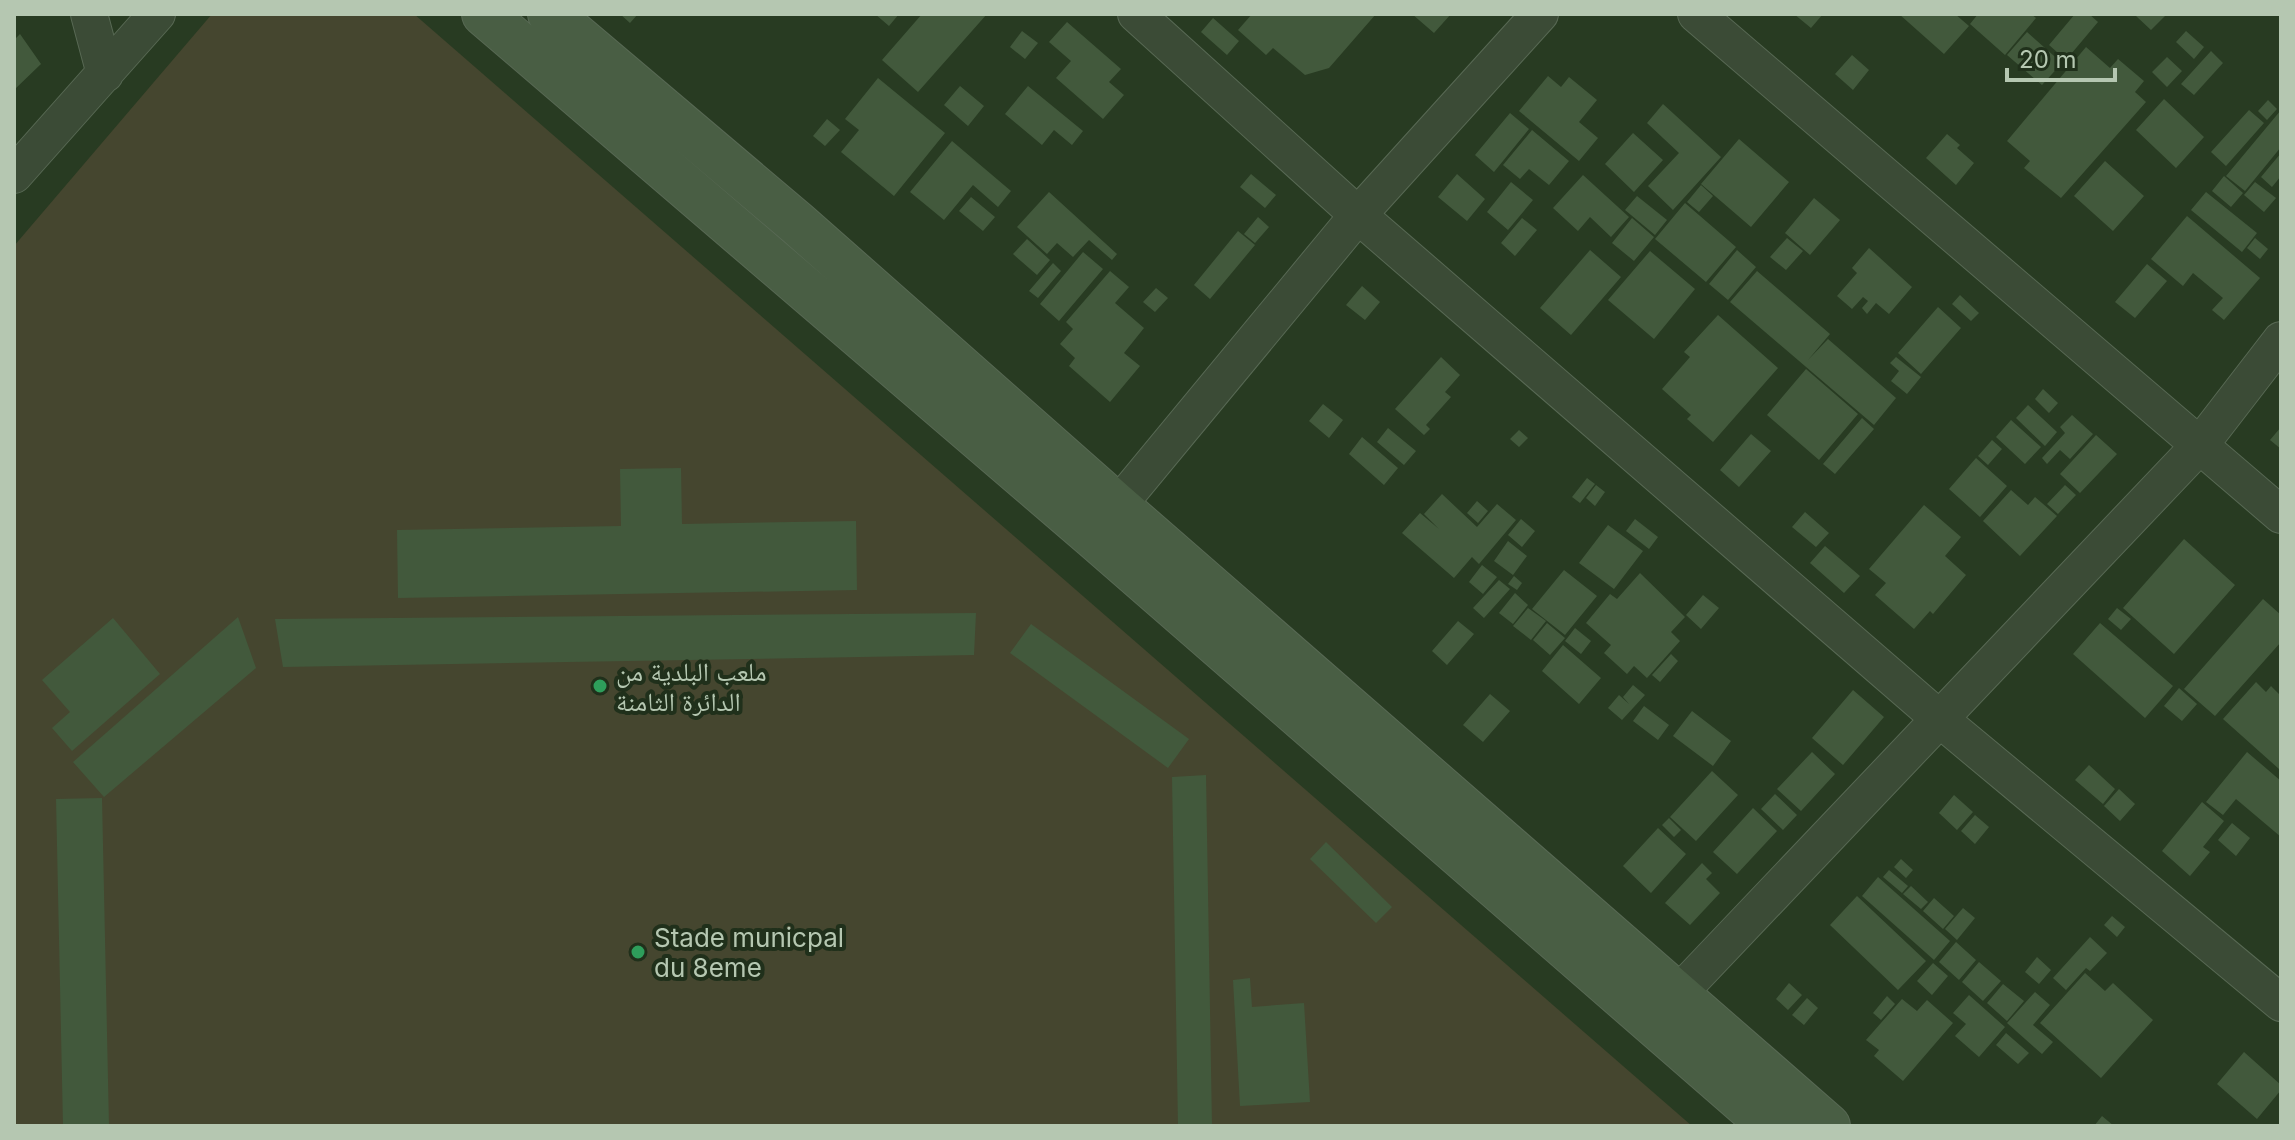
<svg xmlns="http://www.w3.org/2000/svg" width="2295" height="1140" viewBox="0 0 2295 1140" font-family="Inter,'Noto Naskh Arabic',sans-serif">
<style>
.green{fill:#45462f}
.building{fill:#42593c}
.lines{fill:none;stroke-linecap:round;stroke-linejoin:round}
.street-casing{stroke:#586954;stroke-width:38}
.secondary-casing{stroke:#586954;stroke-width:46}
.street{stroke:#3b4b36;stroke-width:36}
.secondary{stroke:#495e44;stroke-width:44}
.leisure-dot{fill:#2e9e5b;stroke:#20301b;stroke-width:3}
.labels{text-anchor:middle;dominant-baseline:central;stroke-width:8;stroke-linejoin:round;paint-order:stroke}
.poi-label{font-size:26px;fill:#b5c7b1;stroke:#20301b;text-anchor:start}
</style>
<rect width="100%" height="100%" fill="#283b22"/>
<path class="green" d="M 212,14 L 414,14 L 1692,1126 L 14,1126 L 14,246 Z"/>
<path class="building" d="M 620,14 L 638,14 L 630,23 Z
M 875,14 L 899,14 L 889,26 Z
M 922,14 L 987,14 L 918,92 L 882,60 Z
M 1252,14 L 1376,14 L 1329,68 L 1305,75 L 1273,48 L 1266,55 L 1238,30 Z
M 1412,14 L 1451,14 L 1434,33 Z
M 1794,14 L 1823,14 L 1811,28 Z
M 1899,14 L 1955,14 L 1969,26 L 1944,54 Z
M 1978,14 L 2031,14 L 2036,18 L 2005,55 L 1970,24 Z
M 2075,14 L 2089,14 L 2098,22 L 2066,60 L 2049,45 Z
M 2138,14 L 2167,14 L 2151,30 L 2136,16 Z
M 1213,18 L 1239,41 L 1227,55 L 1201,32 Z
M 1067,22 L 1121,69 L 1109,82 L 1124,95 L 1103,119 L 1056,78 L 1071,61 L 1049,42 Z
M 1022,31 L 1038,43 L 1025,59 L 1010,47 Z
M 2186,31 L 2204,47 L 2194,59 L 2176,42 Z
M 2027,32 L 2062,63 L 2042,85 L 2007,55 Z
M 20,34 L 41,64 L 14,90 L 14,40 Z
M 2086,47 L 2110,68 L 2118,59 L 2144,81 L 2135,92 L 2146,102 L 2061,198 L 2024,168 L 2030,161 L 2007,141 Z
M 2211,51 L 2223,63 L 2194,95 L 2181,84 Z
M 1852,55 L 1869,70 L 1853,90 L 1835,74 Z
M 2167,57 L 2182,71 L 2167,87 L 2152,72 Z
M 1548,76 L 1561,87 L 1569,77 L 1597,100 L 1579,122 L 1598,138 L 1579,161 L 1519,111 Z
M 878,78 L 945,133 L 894,196 L 841,152 L 859,130 L 845,119 Z
M 960,86 L 984,106 L 968,126 L 944,105 Z
M 1028,86 L 1083,131 L 1072,145 L 1054,130 L 1042,145 L 1005,114 Z
M 2164,99 L 2204,137 L 2176,168 L 2136,130 Z
M 2268,100 L 2277,109 L 2267,120 L 2258,111 Z
M 1663,104 L 1721,157 L 1673,210 L 1648,186 L 1679,153 L 1647,123 Z
M 2249,110 L 2264,123 L 2226,166 L 2211,152 Z
M 2281,110 L 2281,147 L 2245,191 L 2226,176 Z
M 1510,113 L 1529,129 L 1494,172 L 1475,155 Z
M 827,119 L 840,130 L 825,146 L 813,136 Z
M 1532,130 L 1569,161 L 1549,185 L 1529,169 L 1520,179 L 1503,165 Z
M 1633,133 L 1663,160 L 1634,192 L 1605,164 Z
M 1947,134 L 1960,145 L 1957,148 L 1974,163 L 1956,185 L 1926,158 Z
M 1739,139 L 1789,182 L 1751,227 L 1701,184 Z
M 952,141 L 1011,191 L 998,207 L 973,185 L 944,220 L 910,192 Z
M 2281,153 L 2281,176 L 2272,187 L 2261,177 Z
M 2105,161 L 2144,196 L 2113,231 L 2074,196 Z
M 1251,174 L 1276,195 L 1265,208 L 1240,187 Z
M 1457,174 L 1485,199 L 1467,221 L 1438,197 Z
M 1583,175 L 1629,217 L 1611,237 L 1590,217 L 1578,231 L 1553,208 Z
M 2224,176 L 2243,193 L 2231,207 L 2212,191 Z
M 1511,182 L 1533,200 L 1508,230 L 1487,212 Z
M 2255,182 L 2276,198 L 2264,212 L 2244,195 Z
M 1701,185 L 1713,196 L 1699,212 L 1687,202 Z
M 1049,192 L 1117,254 L 1112,260 L 1089,240 L 1073,257 L 1057,243 L 1047,254 L 1017,227 Z
M 2206,192 L 2257,233 L 2242,252 L 2191,210 Z
M 1637,196 L 1667,220 L 1655,235 L 1625,210 Z
M 971,197 L 995,217 L 983,231 L 959,211 Z
M 1814,198 L 1840,220 L 1810,255 L 1785,233 Z
M 1685,203 L 1736,247 L 1706,282 L 1655,239 Z
M 2187,216 L 2260,278 L 2224,320 L 2212,310 L 2223,298 L 2193,273 L 2183,286 L 2151,259 Z
M 1258,217 L 1269,227 L 1255,243 L 1244,234 Z
M 1522,218 L 1537,230 L 1515,256 L 1501,243 Z
M 1632,218 L 1654,237 L 1634,261 L 1612,243 Z
M 1238,231 L 1255,245 L 1210,299 L 1194,285 Z
M 1787,238 L 1803,251 L 1786,270 L 1770,257 Z
M 2255,238 L 2268,249 L 2260,259 L 2247,248 Z
M 1027,239 L 1050,260 L 1037,275 L 1013,254 Z
M 1869,248 L 1912,287 L 1889,314 L 1876,303 L 1867,314 L 1862,308 L 1868,301 L 1863,297 L 1852,309 L 1837,296 L 1857,273 L 1852,268 Z
M 1590,250 L 1621,277 L 1571,335 L 1540,308 Z
M 1737,250 L 1756,267 L 1728,300 L 1709,284 Z
M 1650,251 L 1695,289 L 1654,339 L 1608,300 Z
M 1083,252 L 1103,269 L 1059,321 L 1040,304 Z
M 1053,263 L 1061,271 L 1038,298 L 1029,291 Z
M 2147,264 L 2167,281 L 2135,318 L 2115,302 Z
M 1110,271 L 1129,287 L 1115,303 L 1144,328 L 1124,353 L 1140,366 L 1110,402 L 1069,366 L 1075,358 L 1060,344 L 1073,329 L 1066,322 Z
M 1757,271 L 1830,334 L 1808,360 L 1828,339 L 1896,398 L 1874,425 L 1730,302 Z
M 1362,286 L 1380,302 L 1365,320 L 1346,305 Z
M 1156,288 L 1168,298 L 1155,312 L 1143,302 Z
M 1960,295 L 1979,313 L 1971,321 L 1952,304 Z
M 1938,307 L 1961,328 L 1921,374 L 1898,353 Z
M 1718,315 L 1778,368 L 1713,442 L 1687,419 L 1691,415 L 1662,389 L 1690,357 L 1684,352 Z
M 1441,357 L 1460,375 L 1445,392 L 1451,397 L 1426,425 L 1430,429 L 1424,435 L 1395,409 Z
M 1896,357 L 1921,377 L 1907,394 L 1891,381 L 1899,371 L 1890,363 Z
M 1806,369 L 1858,414 L 1819,460 L 1767,415 Z
M 2043,389 L 2058,403 L 2049,413 L 2035,399 Z
M 1323,404 L 1343,420 L 1329,438 L 1309,421 Z
M 2028,405 L 2057,432 L 2045,446 L 2016,418 Z
M 2072,415 L 2093,434 L 2070,459 L 2060,450 L 2047,464 L 2042,458 L 2065,433 L 2060,427 Z
M 1862,418 L 1874,429 L 1835,474 L 1823,464 Z
M 2011,420 L 2041,447 L 2025,464 L 1996,437 Z
M 2281,427 L 2281,449 L 2270,440 Z
M 1388,428 L 1416,451 L 1404,465 L 1377,442 Z
M 1519,430 L 1528,438 L 1519,447 L 1510,439 Z
M 1751,434 L 1771,451 L 1739,487 L 1720,470 Z
M 2096,435 L 2117,454 L 2080,493 L 2060,474 Z
M 1362,437 L 1398,468 L 1384,485 L 1349,454 Z
M 1992,440 L 2002,449 L 1988,465 L 1978,456 Z
M 1976,458 L 2007,486 L 1980,517 L 1949,489 Z
M 681,468 L 682,524 L 856,521 L 857,590 L 398,598 L 397,530 L 621,526 L 620,469 Z
M 1587,478 L 1595,484 L 1580,503 L 1572,497 Z
M 1596,485 L 1605,492 L 1595,506 L 1586,498 Z
M 2065,485 L 2076,495 L 2058,514 L 2047,504 Z
M 2011,490 L 2028,505 L 2035,497 L 2057,516 L 2020,556 L 1983,521 Z
M 1442,494 L 1477,527 L 1497,504 L 1516,520 L 1479,564 L 1472,557 L 1454,578 L 1402,533 L 1420,513 L 1439,529 L 1424,514 Z
M 1477,501 L 1488,511 L 1478,523 L 1467,513 Z
M 1924,505 L 1961,537 L 1945,556 L 1966,575 L 1933,614 L 1930,611 L 1914,629 L 1875,595 L 1886,583 L 1869,569 Z
M 1805,512 L 1829,533 L 1816,547 L 1792,527 Z
M 1521,519 L 1535,531 L 1522,547 L 1508,535 Z
M 1635,519 L 1658,537 L 1649,549 L 1626,531 Z
M 1608,525 L 1643,551 L 1614,589 L 1579,563 Z
M 2184,539 L 2235,585 L 2174,654 L 2123,608 Z
M 1508,541 L 1527,556 L 1513,575 L 1494,561 Z
M 1825,546 L 1860,576 L 1844,593 L 1810,563 Z
M 1482,565 L 1497,577 L 1483,594 L 1469,582 Z
M 1564,570 L 1597,596 L 1565,635 L 1532,609 Z
M 1640,573 L 1685,617 L 1671,632 L 1680,641 L 1647,678 L 1634,666 L 1627,674 L 1604,653 L 1611,645 L 1586,623 L 1610,594 L 1617,599 Z
M 1514,576 L 1522,583 L 1517,590 L 1508,584 Z
M 1499,580 L 1510,589 L 1484,618 L 1473,608 Z
M 1515,593 L 1528,605 L 1513,624 L 1499,613 Z
M 1703,595 L 1719,608 L 1701,629 L 1686,615 Z
M 2263,599 L 2281,615 L 2281,642 L 2215,716 L 2184,689 Z
M 1528,608 L 1546,621 L 1531,640 L 1513,626 Z
M 2117,608 L 2131,619 L 2121,630 L 2108,619 Z
M 976,613 L 974,655 L 283,667 L 275,619 Z
M 238,617 L 256,668 L 104,797 L 73,762 Z
M 113,618 L 160,674 L 72,751 L 52,728 L 70,712 L 42,680 Z
M 1458,621 L 1474,634 L 1447,665 L 1432,651 Z
M 1547,623 L 1565,638 L 1550,655 L 1533,640 Z
M 2100,623 L 2173,686 L 2145,718 L 2073,654 Z
M 1031,624 L 1189,739 L 1168,768 L 1010,653 Z
M 1575,628 L 1591,641 L 1581,654 L 1565,641 Z
M 1563,645 L 1601,678 L 1579,704 L 1542,671 Z
M 1671,654 L 1678,661 L 1660,682 L 1652,675 Z
M 2256,682 L 2266,692 L 2271,686 L 2281,696 L 2281,766 L 2279,769 L 2223,719 Z
M 1633,685 L 1645,695 L 1622,720 L 1608,708 L 1619,695 L 1629,704 L 1623,697 Z
M 2179,688 L 2197,704 L 2182,721 L 2164,706 Z
M 1853,690 L 1884,717 L 1843,765 L 1812,738 Z
M 1490,694 L 1510,711 L 1483,742 L 1463,725 Z
M 1644,706 L 1669,725 L 1658,740 L 1633,721 Z
M 1692,711 L 1731,741 L 1713,766 L 1673,736 Z
M 1812,752 L 1835,774 L 1801,811 L 1777,789 Z
M 2247,752 L 2281,781 L 2281,837 L 2236,799 L 2223,815 L 2206,802 Z
M 2089,765 L 2115,789 L 2103,804 L 2075,780 Z
M 1712,771 L 1738,795 L 1696,841 L 1670,817 Z
M 1206,775 L 1212,1126 L 1178,1126 L 1172,777 Z
M 2119,789 L 2135,804 L 2120,821 L 2104,806 Z
M 1775,794 L 1797,815 L 1783,830 L 1761,809 Z
M 1954,795 L 1973,812 L 1957,830 L 1939,813 Z
M 102,798 L 109,1126 L 63,1126 L 56,799 Z
M 2202,802 L 2224,821 L 2203,847 L 2210,852 L 2190,876 L 2162,851 Z
M 1753,808 L 1777,831 L 1737,874 L 1713,852 Z
M 1975,815 L 1989,827 L 1975,844 L 1961,831 Z
M 1669,818 L 1681,830 L 1674,837 L 1662,825 Z
M 2232,823 L 2250,838 L 2236,856 L 2218,840 Z
M 1658,828 L 1686,854 L 1651,893 L 1623,866 Z
M 1326,842 L 1392,907 L 1376,923 L 1310,859 Z
M 1901,859 L 1913,870 L 1906,878 L 1894,867 Z
M 1702,863 L 1712,873 L 1706,879 L 1720,893 L 1690,925 L 1665,903 Z
M 1889,870 L 1908,886 L 1902,893 L 1883,877 Z
M 1878,877 L 1950,941 L 1934,960 L 1862,896 Z
M 1911,886 L 1928,902 L 1921,909 L 1903,894 Z
M 1857,896 L 1926,961 L 1898,990 L 1830,925 Z
M 1934,898 L 1954,916 L 1943,929 L 1923,911 Z
M 1963,908 L 1975,918 L 1957,940 L 1945,929 Z
M 2112,916 L 2125,927 L 2117,937 L 2104,925 Z
M 2090,937 L 2107,953 L 2090,971 L 2086,968 L 2066,990 L 2053,978 Z
M 1956,942 L 1976,960 L 1959,980 L 1939,962 Z
M 2037,957 L 2051,970 L 2039,984 L 2025,972 Z
M 1979,962 L 2001,981 L 1983,1001 L 1962,982 Z
M 1933,963 L 1948,976 L 1932,995 L 1917,981 Z
M 2085,973 L 2105,991 L 2113,983 L 2153,1020 L 2101,1078 L 2040,1023 Z
M 1250,978 L 1252,1007 L 1304,1003 L 1310,1102 L 1240,1106 L 1233,980 Z
M 1789,983 L 1802,995 L 1788,1010 L 1776,999 Z
M 2003,984 L 2024,1001 L 2007,1021 L 1987,1003 Z
M 2035,992 L 2050,1005 L 2033,1025 L 2053,1042 L 2042,1054 L 2007,1023 Z
M 1969,995 L 2005,1027 L 1979,1057 L 1955,1036 L 1966,1024 L 1953,1013 Z
M 1887,996 L 1895,1004 L 1881,1020 L 1873,1013 Z
M 1807,998 L 1818,1008 L 1804,1025 L 1792,1015 Z
M 1902,999 L 1917,1011 L 1927,1000 L 1953,1023 L 1903,1081 L 1874,1056 L 1879,1050 L 1866,1040 Z
M 2006,1033 L 2029,1053 L 2018,1064 L 1996,1045 Z
M 2244,1052 L 2281,1085 L 2281,1090 L 2257,1119 L 2217,1084 Z
M 2102,1116 L 2114,1126 L 2094,1126 Z"/>
<g class="lines">
<g class="street-casing">
<path id="street" d="M 89,14 L 105,74
M 1136,14 L 1358,215 L 1941,720 L 2281,1003
M 1696,14 L 2281,515
M 14,175 L 157,14
M 1101,526 L 1358,215 L 1540,14
M 1660,1016 L 1678,994 L 2200,445 L 2281,340"/>
</g>
<g class="secondary-casing">
<path id="secondary" d="M 484,14 L 1093,536 L 1771,1126
M 550,14 L 798,224 L 1116,505 L 1828,1126"/>
</g>
<use href="#street" class="street"/>
<use href="#secondary" class="secondary"/>
</g>
<g class="leisure-dot">
<circle cx="600" cy="686" r="8"/>
<circle cx="638" cy="952" r="8"/>
</g>
<g class="labels">
<g class="poi-label">
<text x="616" y="671">ملعب البلدية من<tspan x="616" dy="30">الدائرة الثامنة</tspan></text>
<text x="654" y="937">Stade municpal<tspan x="654" dy="30">du 8eme</tspan></text>
</g>
</g>
<rect width="2295" height="1140" fill="none" stroke="#b5c7b1" stroke-width="32"/>
<path d="M2007 68v12h108v-12" fill="none" stroke="#b5c7b1" stroke-width="4"/>
<text x="2019" y="68" font-size="24" fill="#b5c7b1" stroke="#20301b" stroke-width="6" paint-order="stroke">20 m</text>
</svg>
